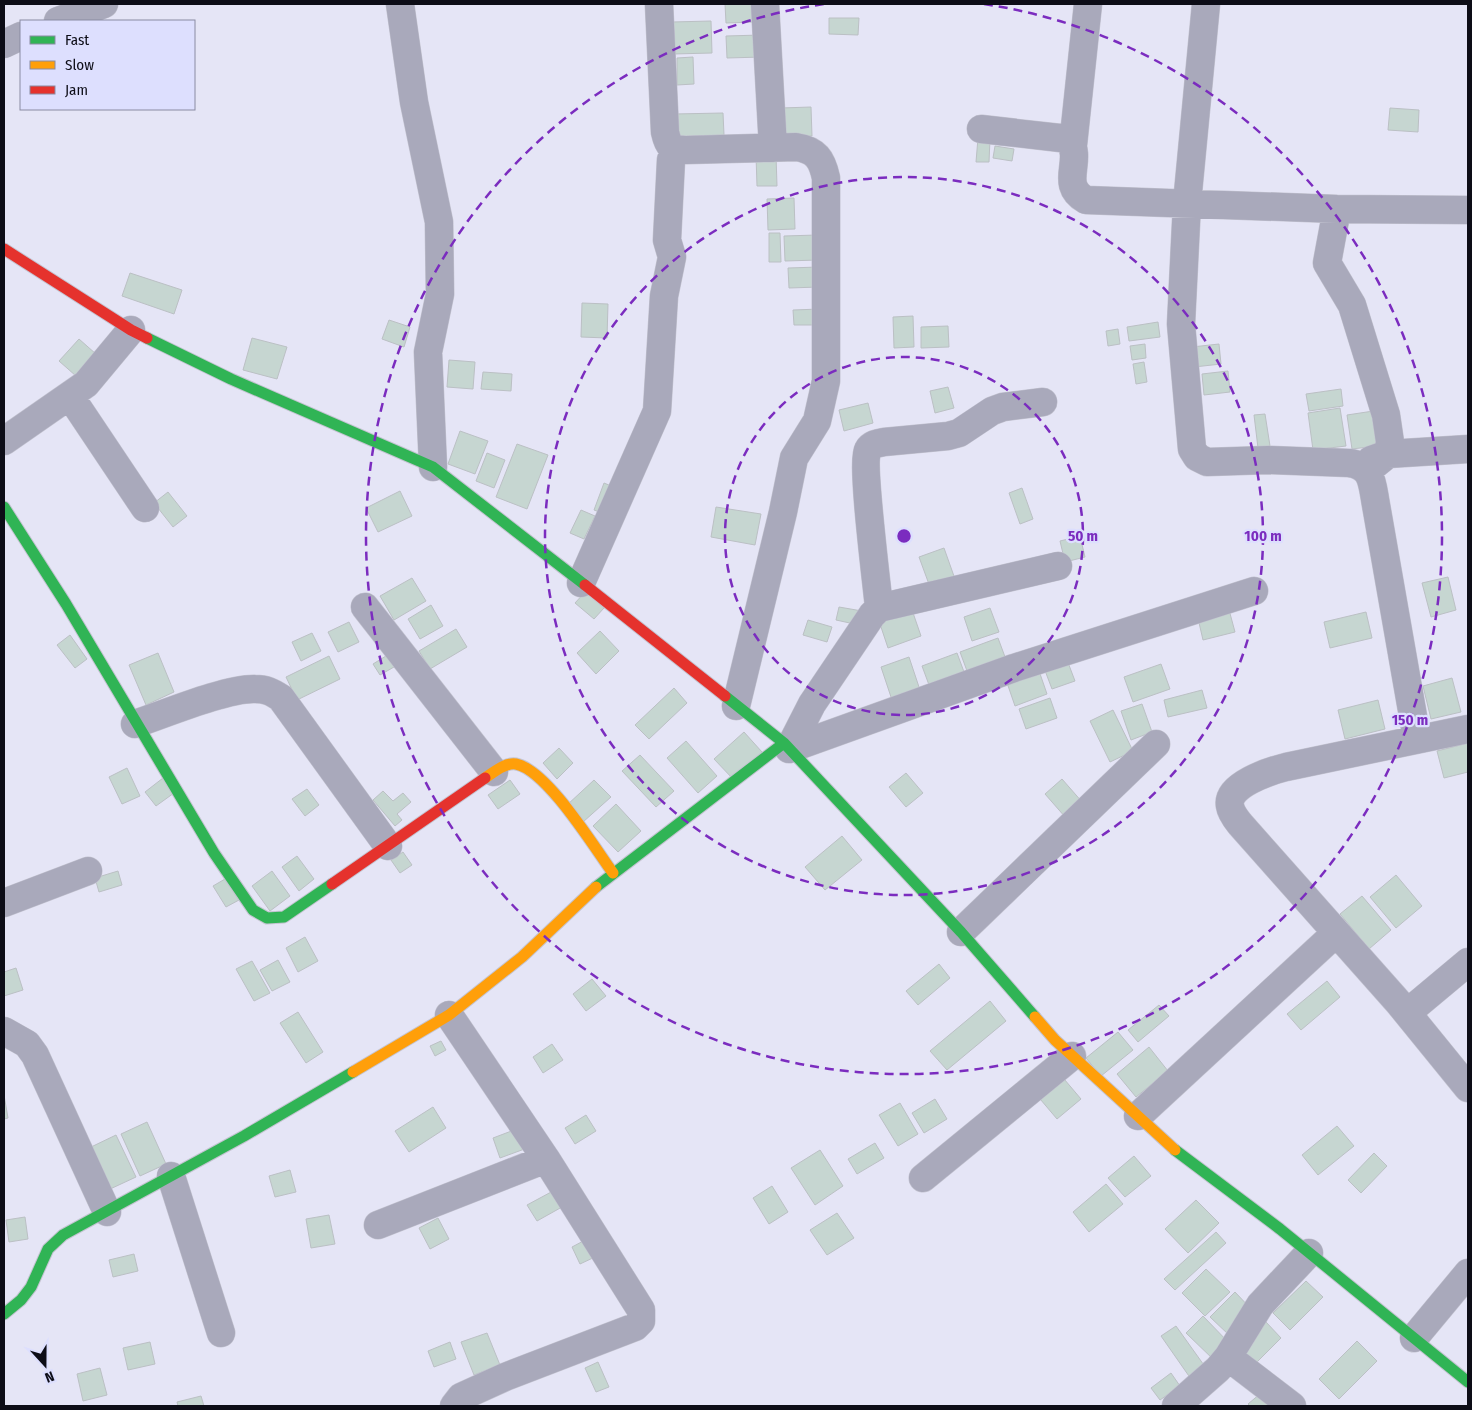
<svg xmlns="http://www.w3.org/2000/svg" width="1472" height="1410" viewBox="0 0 1472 1410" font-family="'Fira Sans Condensed',sans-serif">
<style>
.building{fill:#c6d6d1;stroke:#bbc0c4}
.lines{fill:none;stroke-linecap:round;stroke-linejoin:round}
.street-casing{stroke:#c4c4d1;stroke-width:29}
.fast-casing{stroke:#c4c4d1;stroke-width:13}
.slow-casing{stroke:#c4c4d1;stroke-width:13}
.jam-casing{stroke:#c4c4d1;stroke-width:13}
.street{stroke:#a9a9bb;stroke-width:28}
.fast{stroke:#30b455;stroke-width:11}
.slow{stroke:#ff9f0a;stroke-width:11}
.jam{stroke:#e5322d;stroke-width:11}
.ring{fill:none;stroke:#7b2cbf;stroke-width:2.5;stroke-dasharray:9 6}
.centre{fill:#7b2cbf;stroke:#dddffe;stroke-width:2.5}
.ring-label{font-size:15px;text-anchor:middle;font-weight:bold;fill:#7b2cbf;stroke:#dddffe;stroke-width:4.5;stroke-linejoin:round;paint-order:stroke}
</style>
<rect width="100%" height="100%" fill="#e5e5f6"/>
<path class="building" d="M 725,4 L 754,4 L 754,22 L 726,23 Z
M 829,18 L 859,18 L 858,35 L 829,34 Z
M 711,21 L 712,53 L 673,54 L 672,22 Z
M 761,35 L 762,57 L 727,58 L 726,36 Z
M 693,57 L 694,84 L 677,85 L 677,58 Z
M 811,107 L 812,136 L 782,137 L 781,108 Z
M 1390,108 L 1419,110 L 1418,132 L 1388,130 Z
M 723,113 L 724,135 L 675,137 L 674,114 Z
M 978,138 L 990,139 L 989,162 L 976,162 Z
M 995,146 L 1014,149 L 1012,161 L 993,158 Z
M 756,155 L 776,155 L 777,186 L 757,186 Z
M 794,198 L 795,229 L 768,230 L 767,199 Z
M 769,233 L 780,233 L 781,262 L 769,262 Z
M 817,235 L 818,260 L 785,261 L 784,236 Z
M 819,267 L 819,287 L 789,288 L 788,268 Z
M 130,273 L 182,290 L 174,314 L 122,296 Z
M 582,303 L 608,304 L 607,338 L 581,337 Z
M 820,309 L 820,325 L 794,325 L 793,310 Z
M 913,316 L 914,347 L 894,348 L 893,317 Z
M 389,320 L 410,327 L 404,347 L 382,339 Z
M 1158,322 L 1160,337 L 1129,341 L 1127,327 Z
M 948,326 L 949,347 L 921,348 L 921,327 Z
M 1118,329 L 1120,344 L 1108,346 L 1106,331 Z
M 252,338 L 287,347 L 277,379 L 243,370 Z
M 79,339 L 96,354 L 76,376 L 59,361 Z
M 1145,344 L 1146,358 L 1132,360 L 1130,346 Z
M 1219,344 L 1221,364 L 1194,367 L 1192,347 Z
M 449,360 L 475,362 L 473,389 L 447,387 Z
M 1144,362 L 1147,382 L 1136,384 L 1133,364 Z
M 1228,371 L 1230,392 L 1204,395 L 1202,374 Z
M 483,372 L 512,374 L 511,391 L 481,389 Z
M 948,387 L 954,408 L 935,413 L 930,391 Z
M 1341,389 L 1343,406 L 1309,411 L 1306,394 Z
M 868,403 L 873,423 L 844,431 L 839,410 Z
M 1340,408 L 1346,446 L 1313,450 L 1308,413 Z
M 1380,410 L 1385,445 L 1352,449 L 1347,415 Z
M 1265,414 L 1270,446 L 1258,448 L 1254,415 Z
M 460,431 L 488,441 L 475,474 L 448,464 Z
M 517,444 L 548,455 L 527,509 L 496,497 Z
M 487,453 L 505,460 L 494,488 L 476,481 Z
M 604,483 L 621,490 L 610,516 L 594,510 Z
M 1022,488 L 1033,519 L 1020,524 L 1009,493 Z
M 400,491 L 412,516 L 378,532 L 366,508 Z
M 168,492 L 187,516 L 173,527 L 154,503 Z
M 716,507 L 761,514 L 755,545 L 711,537 Z
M 581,510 L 595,516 L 584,539 L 570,533 Z
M 1080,536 L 1085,557 L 1065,562 L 1060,541 Z
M 944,548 L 955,579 L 930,587 L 919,557 Z
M 1448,577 L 1456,610 L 1431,617 L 1422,583 Z
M 412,578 L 426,601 L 394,620 L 380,596 Z
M 586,591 L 604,608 L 594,619 L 575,603 Z
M 431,605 L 443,626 L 420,639 L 408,619 Z
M 1228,606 L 1235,632 L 1203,640 L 1197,614 Z
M 839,607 L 862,611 L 859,625 L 836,620 Z
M 911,607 L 921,636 L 888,648 L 878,618 Z
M 990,608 L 999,632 L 972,641 L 964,617 Z
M 1366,612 L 1372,638 L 1330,648 L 1324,622 Z
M 808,620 L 832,627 L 827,642 L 803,635 Z
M 349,622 L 359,642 L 338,652 L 328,632 Z
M 456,629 L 467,647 L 430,669 L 419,651 Z
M 600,631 L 619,651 L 596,674 L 577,653 Z
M 312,633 L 321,651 L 301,661 L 292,642 Z
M 70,635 L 87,659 L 75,668 L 57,645 Z
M 998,638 L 1008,665 L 970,679 L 960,652 Z
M 394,651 L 401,663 L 380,675 L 373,664 Z
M 1064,652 L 1075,681 L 1052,689 L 1041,660 Z
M 158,653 L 174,692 L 146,705 L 129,665 Z
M 957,653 L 967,680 L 932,693 L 922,666 Z
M 329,656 L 340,679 L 297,700 L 286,677 Z
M 909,657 L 920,690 L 892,700 L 881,667 Z
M 1161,664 L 1170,689 L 1133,702 L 1124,677 Z
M 1037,665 L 1047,694 L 1015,706 L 1005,677 Z
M 1452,678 L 1461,712 L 1431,719 L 1423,686 Z
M 674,688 L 687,703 L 649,739 L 635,725 Z
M 1202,690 L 1207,708 L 1168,717 L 1164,700 Z
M 1050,698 L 1057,718 L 1026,729 L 1019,709 Z
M 1378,700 L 1385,729 L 1345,739 L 1338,710 Z
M 1142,704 L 1152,732 L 1131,740 L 1121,711 Z
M 1113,710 L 1133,751 L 1110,762 L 1090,721 Z
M 744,732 L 762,752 L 733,779 L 714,759 Z
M 686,741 L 717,776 L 698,793 L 667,758 Z
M 1468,743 L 1468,772 L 1444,778 L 1437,751 Z
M 559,748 L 573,763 L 557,779 L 543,763 Z
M 640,755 L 674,791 L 656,807 L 622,771 Z
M 127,768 L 140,796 L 122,804 L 109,777 Z
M 906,773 L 923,793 L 906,807 L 889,787 Z
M 163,778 L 174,793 L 156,806 L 145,792 Z
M 1062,779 L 1083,803 L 1066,818 L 1045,794 Z
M 510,780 L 520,794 L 498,809 L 488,795 Z
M 594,780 L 611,797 L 583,822 L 567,805 Z
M 307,789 L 319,805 L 305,816 L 292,799 Z
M 383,791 L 393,801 L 403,793 L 411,802 L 397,814 L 402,820 L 395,826 L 373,800 Z
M 616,804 L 641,831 L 618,852 L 593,826 Z
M 842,836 L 862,860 L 825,890 L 805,867 Z
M 403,852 L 412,865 L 400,873 L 391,860 Z
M 297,856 L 314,879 L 299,891 L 282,867 Z
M 118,871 L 122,885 L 99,892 L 95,878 Z
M 272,871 L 290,896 L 270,911 L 252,886 Z
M 1396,875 L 1422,906 L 1396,928 L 1370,897 Z
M 225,879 L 239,900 L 226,907 L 213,886 Z
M 1362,896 L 1391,930 L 1369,949 L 1340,914 Z
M 305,937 L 318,961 L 298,972 L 286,948 Z
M 278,960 L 290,982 L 272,991 L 260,970 Z
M 252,961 L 270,993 L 254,1001 L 236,969 Z
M 939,964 L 950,978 L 918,1005 L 906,991 Z
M 16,968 L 23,990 L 4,996 L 4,972 Z
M 592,979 L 606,996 L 586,1011 L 573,994 Z
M 1327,981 L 1340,997 L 1301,1030 L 1287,1014 Z
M 990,1001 L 1006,1021 L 947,1070 L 930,1051 Z
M 1159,1005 L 1169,1016 L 1138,1042 L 1128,1030 Z
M 298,1012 L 323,1052 L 306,1063 L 280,1023 Z
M 1118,1032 L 1133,1050 L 1101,1076 L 1086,1058 Z
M 441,1041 L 446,1050 L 435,1056 L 430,1046 Z
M 552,1044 L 563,1060 L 543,1073 L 533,1057 Z
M 1149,1047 L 1168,1071 L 1136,1097 L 1117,1074 Z
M 1059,1073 L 1081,1099 L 1057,1119 L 1035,1093 Z
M 4,1095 L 8,1118 L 4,1119 Z
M 935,1099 L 947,1119 L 924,1133 L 912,1113 Z
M 900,1103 L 918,1134 L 898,1146 L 879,1115 Z
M 433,1107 L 446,1128 L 409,1152 L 395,1131 Z
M 586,1115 L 596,1131 L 575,1144 L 565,1128 Z
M 147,1122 L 166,1164 L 140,1176 L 121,1134 Z
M 1337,1126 L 1354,1146 L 1318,1175 L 1302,1155 Z
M 522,1127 L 530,1147 L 500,1158 L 493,1138 Z
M 116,1135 L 136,1177 L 108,1190 L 89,1148 Z
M 875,1143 L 884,1158 L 857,1174 L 848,1159 Z
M 820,1150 L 843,1186 L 815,1205 L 791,1168 Z
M 1374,1153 L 1387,1166 L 1361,1193 L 1348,1180 Z
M 1134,1156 L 1151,1176 L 1125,1197 L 1108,1178 Z
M 290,1170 L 296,1192 L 275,1197 L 269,1176 Z
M 1106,1184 L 1123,1204 L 1089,1232 L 1073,1212 Z
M 772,1186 L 788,1212 L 769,1224 L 753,1198 Z
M 553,1191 L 562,1207 L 537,1221 L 527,1205 Z
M 1196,1200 L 1219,1223 L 1188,1253 L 1165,1229 Z
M 837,1213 L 854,1238 L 827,1255 L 810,1230 Z
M 329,1215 L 335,1244 L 311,1248 L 306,1219 Z
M 25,1217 L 28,1239 L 9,1242 L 6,1220 Z
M 438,1218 L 449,1239 L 430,1249 L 419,1228 Z
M 1216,1232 L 1226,1243 L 1175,1290 L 1164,1279 Z
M 589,1238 L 597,1256 L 580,1264 L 572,1247 Z
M 134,1254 L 138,1271 L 113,1277 L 109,1260 Z
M 1206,1269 L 1230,1292 L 1205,1316 L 1182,1293 Z
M 1306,1281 L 1323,1297 L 1290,1330 L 1273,1313 Z
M 1235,1292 L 1253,1311 L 1229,1335 L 1210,1317 Z
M 1203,1316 L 1231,1345 L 1215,1361 L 1186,1333 Z
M 1266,1322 L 1281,1338 L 1255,1364 L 1240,1348 Z
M 1176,1326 L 1206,1368 L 1191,1379 L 1161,1336 Z
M 487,1333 L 500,1365 L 474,1375 L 461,1342 Z
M 1357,1341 L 1377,1361 L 1339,1399 L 1319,1379 Z
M 150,1342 L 155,1364 L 128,1370 L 123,1348 Z
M 450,1342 L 456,1359 L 434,1367 L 428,1351 Z
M 598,1362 L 609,1387 L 596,1392 L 585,1368 Z
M 100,1368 L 107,1395 L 83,1401 L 77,1374 Z
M 1171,1373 L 1180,1386 L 1160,1400 L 1151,1388 Z
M 1267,1388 L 1282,1406 L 1250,1406 L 1248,1404 Z
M 201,1396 L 204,1406 L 178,1406 L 177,1402 Z"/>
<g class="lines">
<g class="street-casing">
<path id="street" d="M 400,4 L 414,102 L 439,222 L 440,294 L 428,352 L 433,467
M 659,4 L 665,132 C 668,146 671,150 686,150 L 796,147 C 816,150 822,159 826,178 L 826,381 L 817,421 L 794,458 L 783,512 L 736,706
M 765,4 L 773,148
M 1206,4 L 1187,203 L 1181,324 L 1192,449 L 1197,457 L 1207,462 L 1268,460 L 1349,463 C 1373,466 1372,484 1376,505 L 1417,739
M 58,21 L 104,4
M 4,44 L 21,36
M 981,129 L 1069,139 C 1084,162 1058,184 1086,200 L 1337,209 L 1468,210
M 1073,145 L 1088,4
M 1337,209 L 1327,263 L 1352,305 L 1386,415 L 1390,442 L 1388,454 L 1367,471
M 70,396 L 145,508
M 4,441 L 86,384 L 131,330
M 1371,460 L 1388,454 L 1468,449
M 581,583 L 657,411 L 664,296 L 672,257 L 667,240 L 671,160 L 674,150
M 365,607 L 494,772
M 879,608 C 877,585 861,463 868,450 C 871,444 878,443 884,442 L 948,436 L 959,433 L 992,411 L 1003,407 L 1043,402
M 135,724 C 165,714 227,688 255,689 C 266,689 272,692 281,698 L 388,846
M 1468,729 L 1286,767 C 1270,771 1226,785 1230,806 C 1231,813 1236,819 1240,824 L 1398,1002 L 1468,1088
M 789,749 L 1014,668 L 1254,591
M 789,749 L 812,704 L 872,615 L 879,608 L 1058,566
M 4,903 L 88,871
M 961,932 L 1156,744
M 1407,1013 L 1468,962
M 449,1015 L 546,1159 L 641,1310 L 641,1321 L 635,1327 L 505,1377 L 461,1397 L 454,1406
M 4,1031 L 27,1044 L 35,1055 L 107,1212
M 1138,1116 L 1336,933
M 171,1176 L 221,1333
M 923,1178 L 1072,1056
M 378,1225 L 546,1159
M 1414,1338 L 1468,1273
M 1228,1357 L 1292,1406
M 1176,1406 L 1218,1369 L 1228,1357 L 1260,1305 L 1309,1253"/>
</g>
<g class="fast-casing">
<path id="fast" d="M 147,338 L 231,379 L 433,467 L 585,585
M 4,507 L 66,604 L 214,853 L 253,910 L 267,918 L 284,917 L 332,884
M 725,696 L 784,743 L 961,932 L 1035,1017
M 596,887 L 784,743
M 1175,1150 L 1280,1229 L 1468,1382
M 4,1314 L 21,1300 L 31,1287 L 48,1249 L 63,1235 L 244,1136 L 353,1072"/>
</g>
<g class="slow-casing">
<path id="slow" d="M 485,778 C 493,773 505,762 516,764 C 547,770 594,847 613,873
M 1035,1017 L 1055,1040 L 1175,1150
M 353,1072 L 449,1015 L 522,957 L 596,887"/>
</g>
<g class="jam-casing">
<path id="jam" d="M 4,249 L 131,330 L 147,338
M 585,585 L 725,696
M 332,884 L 485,778"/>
</g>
<use href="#street" class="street"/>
<use href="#fast" class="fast"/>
<use href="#slow" class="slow"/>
<use href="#jam" class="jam"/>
</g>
<g class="ring">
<circle cx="904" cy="536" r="179"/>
<circle cx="904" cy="536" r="359"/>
<path d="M984 4A538 538 0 1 1 824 4"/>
</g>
<circle cx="904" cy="536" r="8" class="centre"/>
<g class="ring-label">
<text x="1083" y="541">50 m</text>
<text x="1263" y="541">100 m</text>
<text x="1410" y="725">150 m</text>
</g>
<rect width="1472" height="1410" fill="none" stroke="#0d0d17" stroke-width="10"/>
<rect x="20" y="20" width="175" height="90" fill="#dddffe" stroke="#8a8ba2"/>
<rect x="30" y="36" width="25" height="8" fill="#30b455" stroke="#8a8ba2"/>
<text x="65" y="45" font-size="15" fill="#0d0d17">Fast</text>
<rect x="30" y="61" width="25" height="8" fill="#ff9f0a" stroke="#8a8ba2"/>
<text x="65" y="70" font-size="15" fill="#0d0d17">Slow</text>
<rect x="30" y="86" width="25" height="8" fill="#e5322d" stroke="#8a8ba2"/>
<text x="65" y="95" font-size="15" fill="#0d0d17">Jam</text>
<g transform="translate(45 1365) rotate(159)" stroke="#dddffe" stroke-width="4" paint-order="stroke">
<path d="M0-4L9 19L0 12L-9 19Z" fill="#0d0d17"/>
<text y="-8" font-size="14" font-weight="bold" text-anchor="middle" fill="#0d0d17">N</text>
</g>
</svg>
